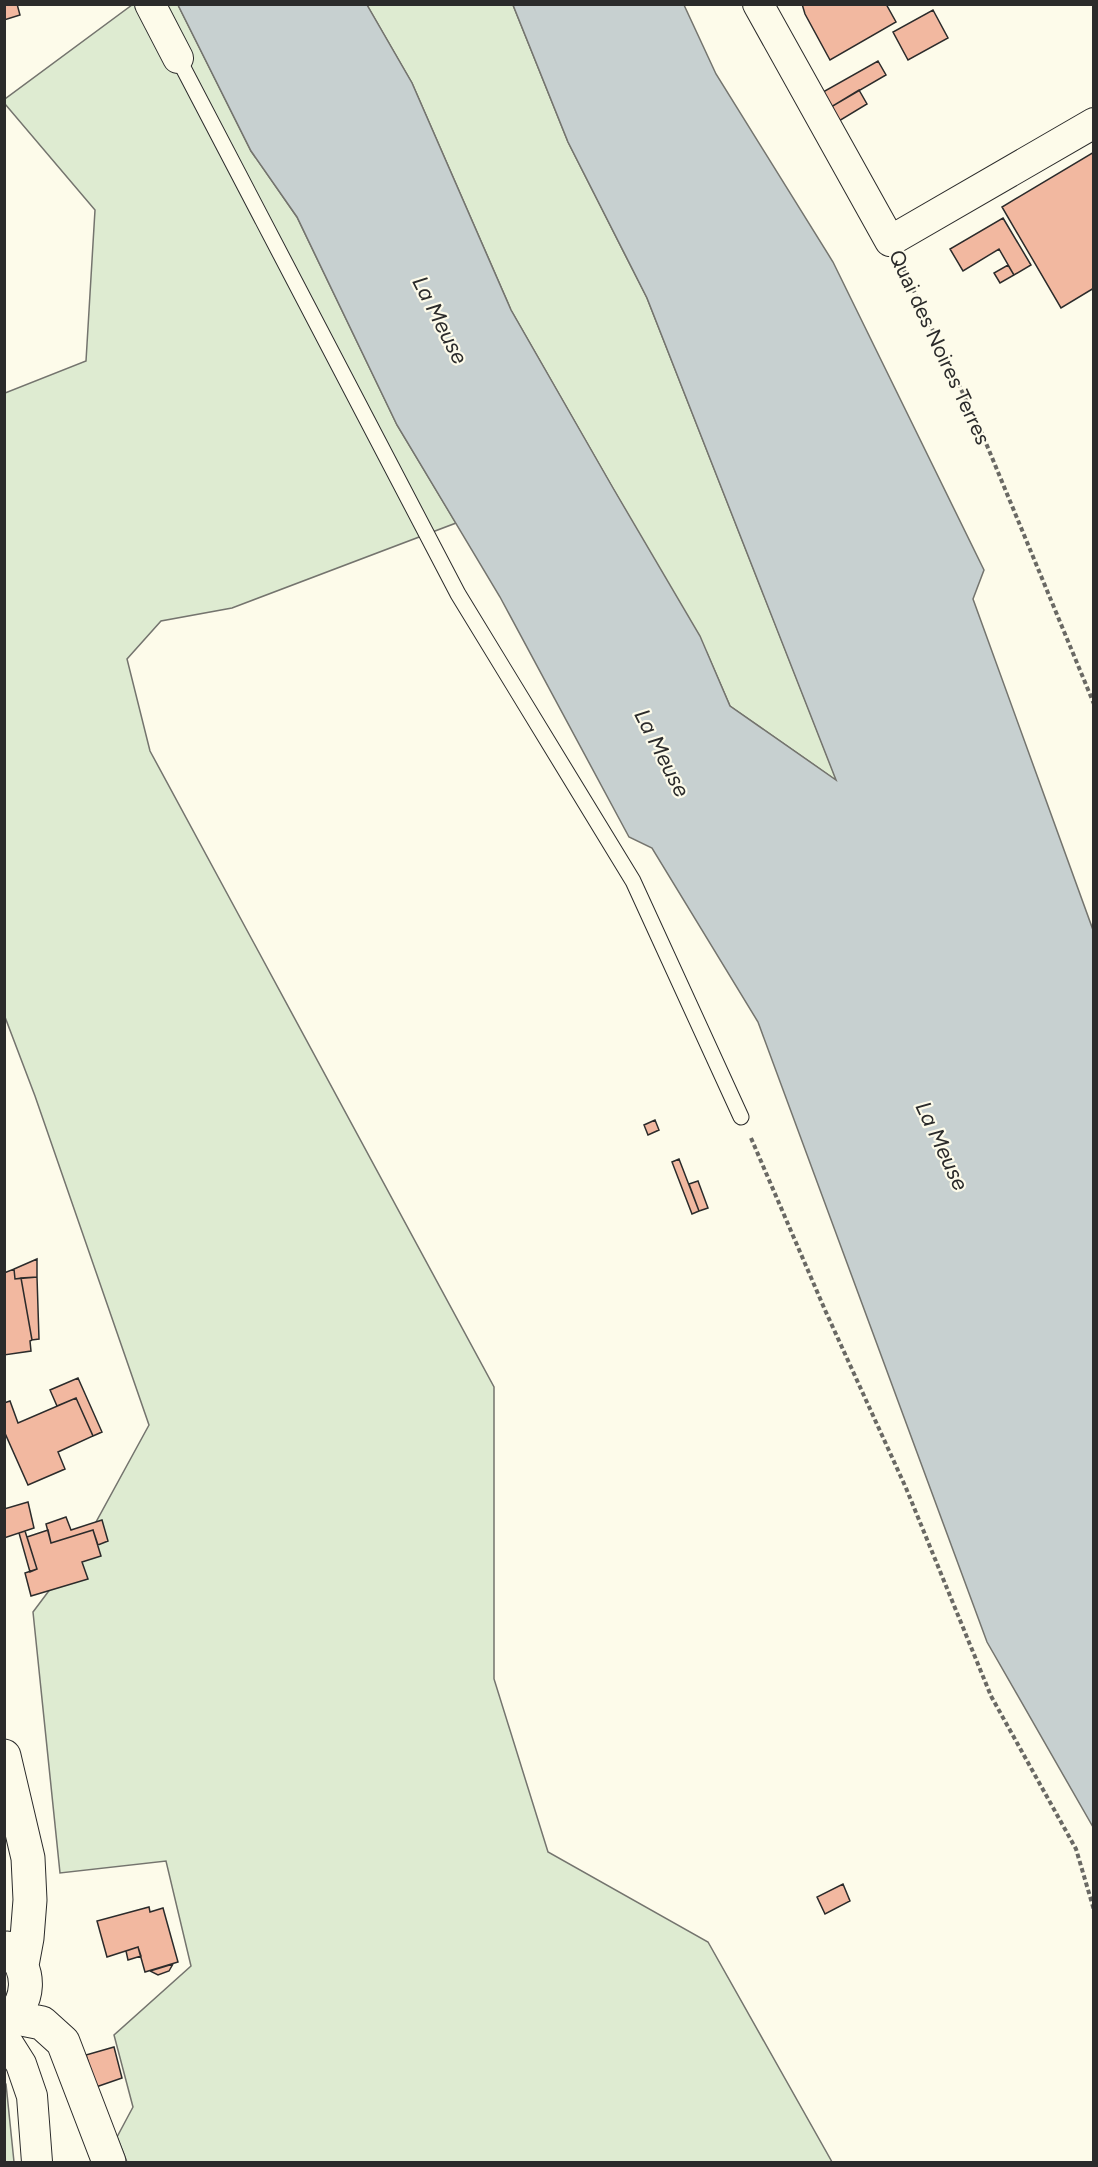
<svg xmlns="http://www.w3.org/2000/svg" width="1098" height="2167" viewBox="0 0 1098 2167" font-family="Figtree,sans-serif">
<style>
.green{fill:#deebd1;stroke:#74746e;stroke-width:1.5}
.water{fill:#c7d0d0;stroke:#74746e;stroke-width:1.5}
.building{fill:#f2b8a0;stroke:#2b2b2b;stroke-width:1.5}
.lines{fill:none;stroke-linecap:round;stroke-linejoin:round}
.service-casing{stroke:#2b2b2b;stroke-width:17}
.minor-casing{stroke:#2b2b2b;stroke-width:32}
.tertiary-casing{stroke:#2b2b2b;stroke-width:35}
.path{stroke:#6a6964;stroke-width:4;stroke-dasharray:4.5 3;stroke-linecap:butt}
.service{stroke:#fdfbea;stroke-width:15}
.minor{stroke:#fdfbea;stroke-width:30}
.tertiary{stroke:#fdfbea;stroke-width:33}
.labels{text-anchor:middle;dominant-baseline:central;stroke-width:4.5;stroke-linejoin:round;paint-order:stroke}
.street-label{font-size:21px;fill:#2b2b2b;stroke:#fdfbea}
.water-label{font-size:22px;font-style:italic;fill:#2b2b2b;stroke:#fdfbea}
</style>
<rect width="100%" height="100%" fill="#fdfbea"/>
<path class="green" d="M 132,5 L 178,5 L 251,151 L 297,217 L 397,425 L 456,523 L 232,608 L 161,621 L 127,659 L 150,751 L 494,1387 L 494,1679 L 548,1852 L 708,1942 L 832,2162 L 127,2162 L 117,2137 L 133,2107 L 114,2035 L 191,1966 L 166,1861 L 60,1873 L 33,1612 L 84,1544 L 149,1425 L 35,1096 L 5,1017 L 5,393 L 86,361 L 95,210 L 5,104 L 5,99 Z
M 367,5 L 513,5 L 568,142 L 647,298 L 837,781 L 730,706 L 707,653 L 511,310 L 412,83 Z
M 4,2082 L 6,2084 L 14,2162 L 5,2162 Z"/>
<path class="water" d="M 178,5 L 367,5 L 412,83 L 511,310 L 613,488 L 700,636 L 730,706 L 836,780 L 647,298 L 568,142 L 513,5 L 684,5 L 716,74 L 833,262 L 984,570 L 973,599 L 1093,930 L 1093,1827 L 987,1642 L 758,1022 L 652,848 L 629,837 L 500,597 L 397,425 L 297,217 L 251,151 Z"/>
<path class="building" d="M 4,4 L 17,4 L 20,15 L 4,20 Z
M 802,4 L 886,4 L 896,22 L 830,60 L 805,14 Z
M 933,10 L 948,38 L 908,60 L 893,32 Z
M 878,61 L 886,75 L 831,107 L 823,92 Z
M 859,90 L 867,104 L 839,121 L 831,107 Z
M 1094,152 L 1094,288 L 1061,308 L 1002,207 Z
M 1003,218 L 1031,265 L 1014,275 L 999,249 L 963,271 L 950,249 Z
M 1008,265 L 1014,275 L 1000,283 L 994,273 Z
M 655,1120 L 659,1130 L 648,1135 L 644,1125 Z
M 679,1159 L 699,1211 L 692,1214 L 672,1162 Z
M 698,1181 L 708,1208 L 699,1211 L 689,1184 Z
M 37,1259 L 37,1277 L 15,1279 L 14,1269 Z
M 14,1269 L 15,1279 L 21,1278 L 32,1340 L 30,1341 L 31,1351 L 4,1355 L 4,1273 Z
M 37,1277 L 39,1339 L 32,1340 L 21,1278 Z
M 78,1378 L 102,1432 L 93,1436 L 76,1398 L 57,1406 L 50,1390 Z
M 76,1398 L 93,1436 L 58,1452 L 65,1469 L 28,1485 L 4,1431 L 4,1403 L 10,1401 L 18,1423 Z
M 28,1502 L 34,1528 L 4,1538 L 4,1509 Z
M 66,1517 L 71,1530 L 102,1520 L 108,1541 L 98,1545 L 93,1530 L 51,1543 L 46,1524 Z
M 48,1530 L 51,1543 L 93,1530 L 101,1556 L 82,1562 L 88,1579 L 31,1596 L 25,1573 L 37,1569 L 27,1537 Z
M 25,1531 L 37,1569 L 30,1572 L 19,1533 Z
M 843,1884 L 850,1901 L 825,1914 L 817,1897 Z
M 149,1907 L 150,1912 L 163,1908 L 178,1962 L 145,1972 L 138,1947 L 107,1957 L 97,1921 Z
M 138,1947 L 141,1956 L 128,1960 L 126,1951 Z
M 173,1964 L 169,1971 L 158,1975 L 150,1971 Z
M 114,2047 L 122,2078 L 96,2087 L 86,2055 Z"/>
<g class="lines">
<g class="service-casing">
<path id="service" d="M 178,58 L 458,594 L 633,881 L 741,1117"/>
</g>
<g class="minor-casing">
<path id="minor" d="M 150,4 L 178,58
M 758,4 L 890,241 L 1094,123
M 4,2037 L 21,2064 L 32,2096 L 37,2162"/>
</g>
<g class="tertiary-casing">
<path id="tertiary" d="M 4,1756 L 28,1858 L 30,1900 L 27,1938 L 22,1965
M 12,2017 L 42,2023 L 63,2042 L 109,2162
M 4,2023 C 31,2004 33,1968 7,1948"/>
</g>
<path class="path" d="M 903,268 L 981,431 L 1094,704
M 751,1138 L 825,1310 L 906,1488 L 991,1696 L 1076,1849 L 1094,1910"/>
<use href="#service" class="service"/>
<use href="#minor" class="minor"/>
<use href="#tertiary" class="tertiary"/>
</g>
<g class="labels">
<g class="street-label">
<text transform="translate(940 347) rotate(65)">Quai des Noires Terres</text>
</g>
<g class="water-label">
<text transform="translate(440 320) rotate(63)">La Meuse</text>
<text transform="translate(662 753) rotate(63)">La Meuse</text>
<text transform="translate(942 1146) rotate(65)">La Meuse</text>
</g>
</g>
<rect width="1098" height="2167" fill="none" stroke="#2b2b2b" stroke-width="12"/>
</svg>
